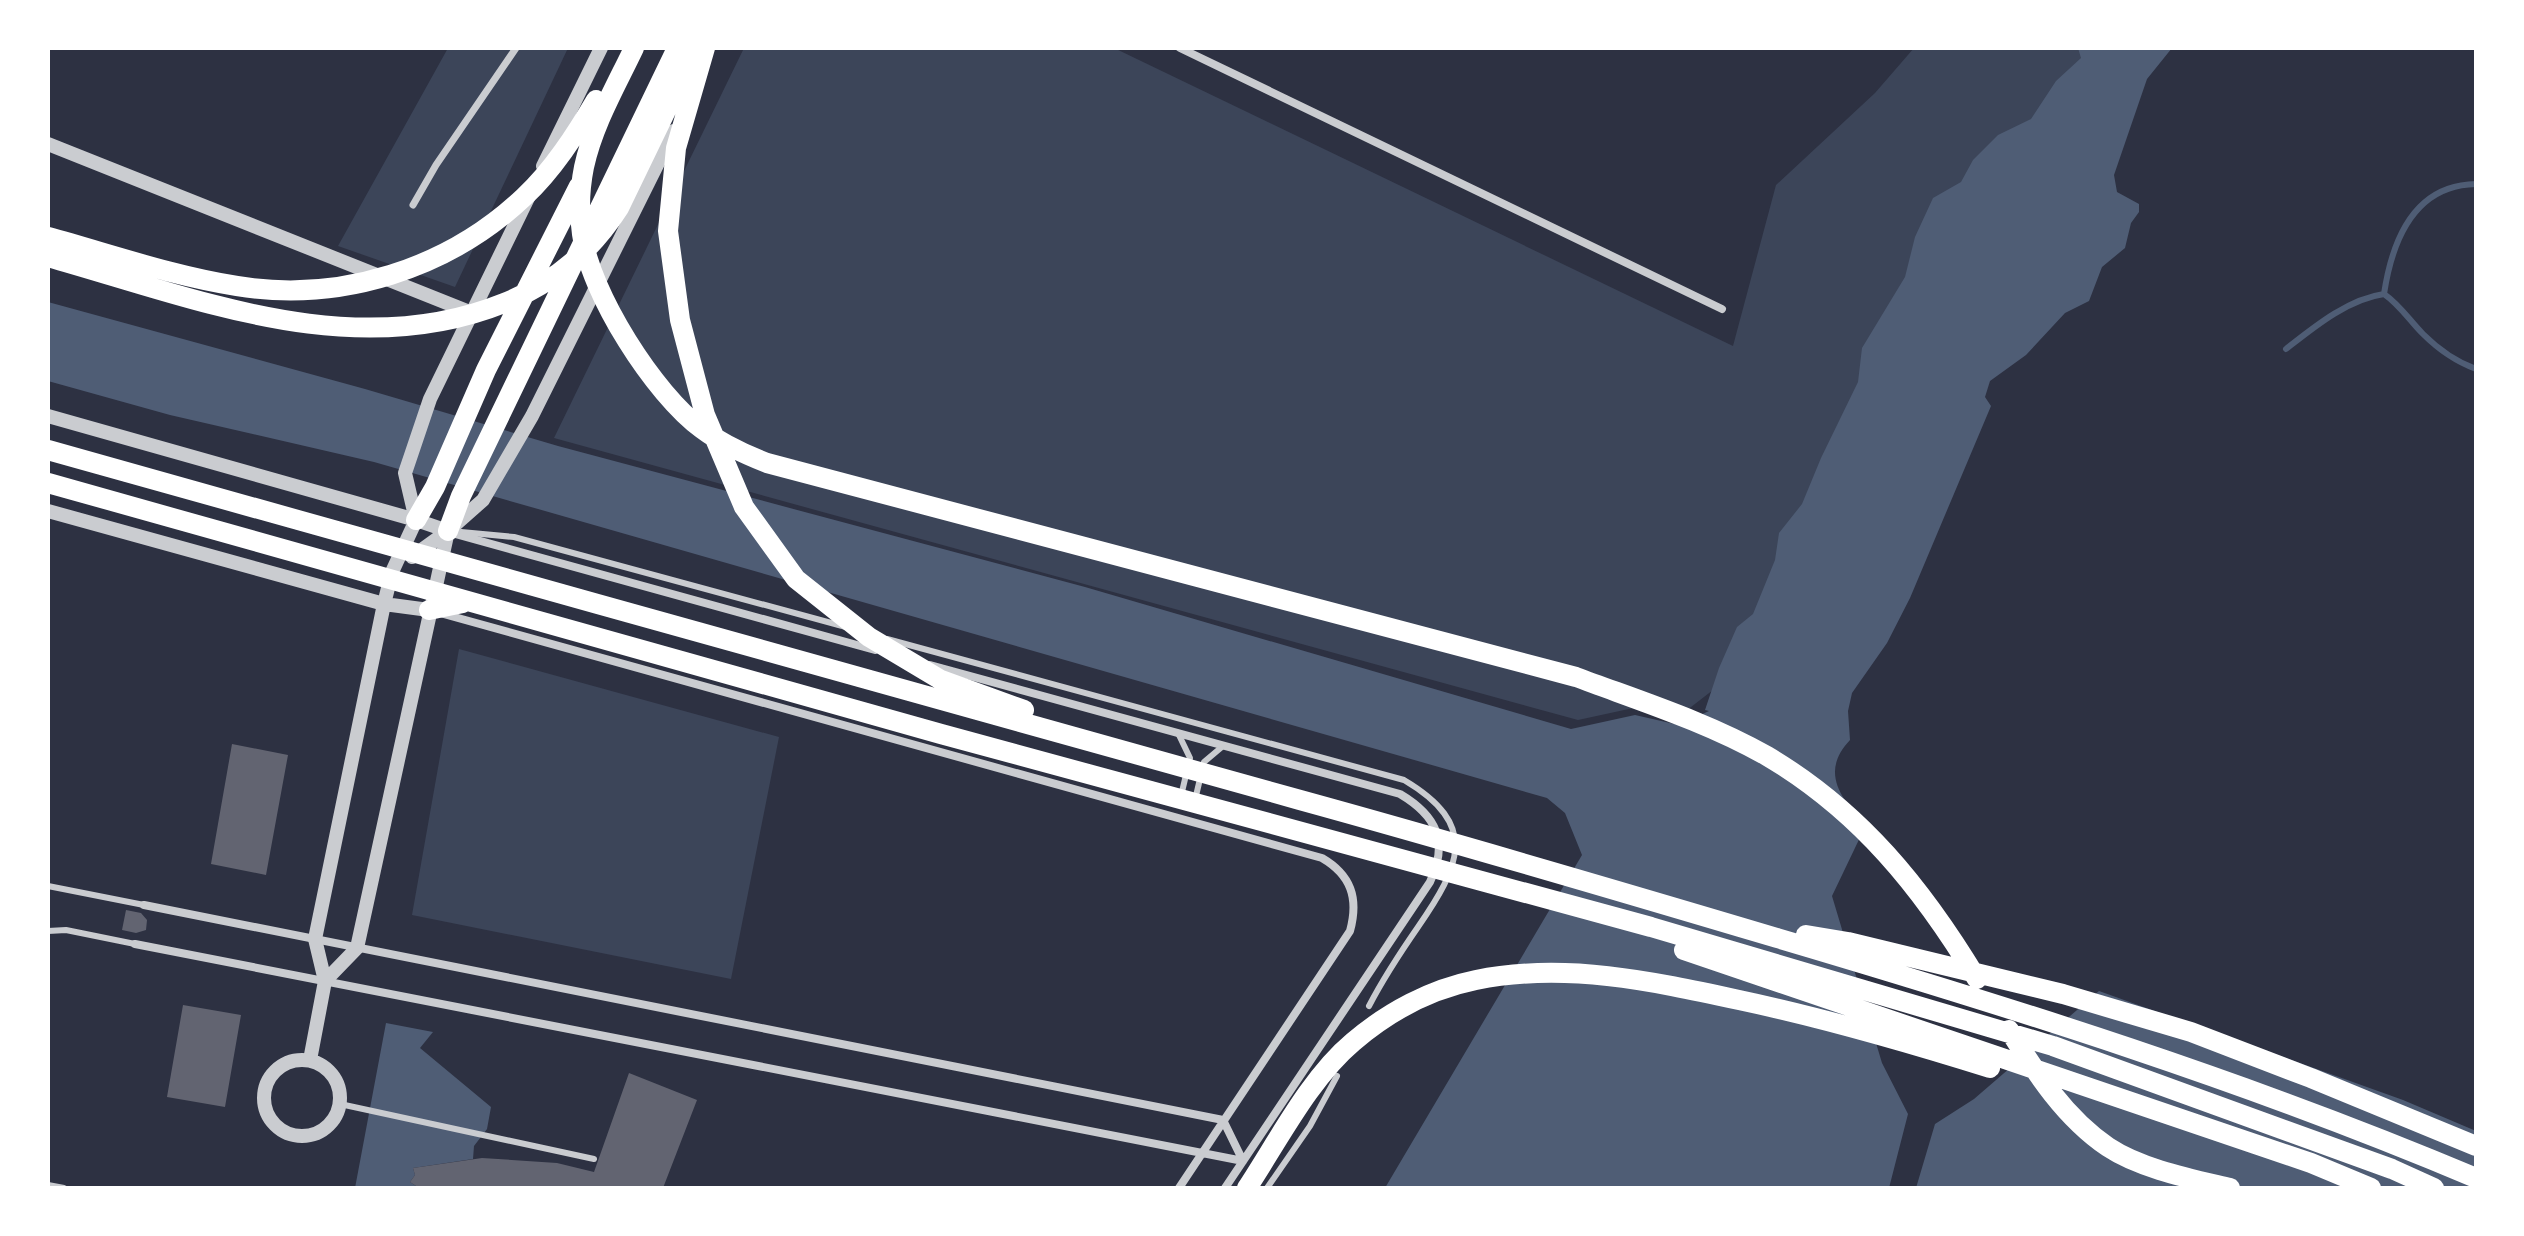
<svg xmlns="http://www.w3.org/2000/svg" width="2524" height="1236" viewBox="0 0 2524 1236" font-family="'Nunito Sans',sans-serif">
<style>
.green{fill:#3c4559}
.water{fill:#4f5d75}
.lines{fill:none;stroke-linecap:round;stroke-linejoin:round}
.stream{stroke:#4f5d75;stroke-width:6}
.building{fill:#626471}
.service{stroke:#caccd0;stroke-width:6}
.pedestrian{stroke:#caccd0;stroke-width:7}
.minor{stroke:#caccd0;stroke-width:8}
.tertiary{stroke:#caccd0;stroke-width:14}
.trunk{stroke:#fff;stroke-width:20}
</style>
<rect width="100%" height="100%" fill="#2d3142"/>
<path class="green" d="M 448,48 L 568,48 L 455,287 L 338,246 Z
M 744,48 L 1114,48 L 1733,346 L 1776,185 L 1875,93 L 1914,48 L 2108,48 L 1722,683 L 1682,714 L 1638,707 L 1578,720 L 554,438 Z
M 459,649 L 779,737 L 731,979 L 412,915 Z"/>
<path class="water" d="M 2078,48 L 2172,48 L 2147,79 L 2114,175 L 2117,192 L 2139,204 L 2139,212 L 2131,223 L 2125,248 L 2102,267 L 2089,301 L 2065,313 L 2026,355 L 1990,381 L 1985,397 L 1991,406 L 1910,598 L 1887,643 L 1852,693 L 1848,711 L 1850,740 C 1819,773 1842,798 1865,827 L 1832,896 L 1882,1063 L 1908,1114 L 1889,1188 L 1385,1188 L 1582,855 L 1565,813 L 1547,798 L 374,462 L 170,415 L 48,381 L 48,302 L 365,389 L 558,446 L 1085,587 L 1571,729 L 1635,715 L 1679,725 L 1709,711 L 1705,710 L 1719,668 L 1737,627 L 1753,614 L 1775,560 L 1779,533 L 1802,504 L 1821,458 L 1858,382 L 1862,348 L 1905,277 L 1915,237 L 1933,198 L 1961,182 L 1973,160 L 1998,135 L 2031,119 L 2056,81 L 2081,58 Z
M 2099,991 L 2403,1100 L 2476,1131 L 2476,1188 L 1916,1188 L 1935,1124 L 1974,1099 Z
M 386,1023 L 433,1032 L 420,1048 L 491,1107 L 487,1129 L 474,1146 L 473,1159 L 413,1168 L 415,1175 L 410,1182 L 419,1188 L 355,1188 Z"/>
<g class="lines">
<path class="stream" d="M 2384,294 C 2400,305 2410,321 2423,334 C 2438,349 2457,362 2476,369
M 2286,349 C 2314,327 2348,299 2384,294 C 2392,241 2414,185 2476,184"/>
</g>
<path class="building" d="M 232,744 L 288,755 L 266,875 L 211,864 Z
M 126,910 L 141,913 L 147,920 L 146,930 L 136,933 L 122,930 Z
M 183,1005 L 241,1015 L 225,1107 L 167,1097 Z
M 629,1073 L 697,1100 L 663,1188 L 419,1188 L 410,1182 L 415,1175 L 413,1168 L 482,1158 L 557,1163 L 594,1172 Z"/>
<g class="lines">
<path class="service" d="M 461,532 L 514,537 L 846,627
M 887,639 L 1404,780 C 1480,825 1460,866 1418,927 C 1400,953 1383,979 1369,1006
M 1178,733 L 1190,758 L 1181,796
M 1195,800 L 1204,762 L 1223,746
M 48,886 L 144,905
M 48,931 L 66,930 L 135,944
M 340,1104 L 594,1159
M 48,1185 L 64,1188
M 1267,1188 L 1310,1126 L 1337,1076"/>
<path class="pedestrian" d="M 413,205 L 436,165 L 516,48"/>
<path class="minor" d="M 1180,48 L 1722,309
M 448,532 L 875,650
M 440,613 L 1322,858 C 1351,875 1359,898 1350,931 L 1179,1188
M 930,665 L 1400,794 C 1437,816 1449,842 1430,882 L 1225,1188
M 144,905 L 1223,1120 L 1243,1161
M 135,944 L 1243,1161"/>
<path class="tertiary" d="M 48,144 L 472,313
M 543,166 L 601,48
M 48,416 L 416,520 L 448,531
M 48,511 L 384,604 L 429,610
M 412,557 L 448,531 L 483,500 L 532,416 L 674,131
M 325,981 L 357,948 L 448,531
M264 1098a38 38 0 1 1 76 0a38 38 0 1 1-76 0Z
M 310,1060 L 325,981 L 315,939 L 384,604 L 392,572 L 416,520 L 405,473 L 430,399 L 529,196"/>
<path class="trunk" d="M 634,48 C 616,86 593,125 584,167 C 580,187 579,213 582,234 C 590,293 654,394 702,429 C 722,444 744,454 767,463 L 1576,677 C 1640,701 1707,722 1767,756 C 1860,811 1922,888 1977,979
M 705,48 L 676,148 L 668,231 L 680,320 L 705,415 L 744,507 L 796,579 L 869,637 L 941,680 L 1024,710
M 48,237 C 110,254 173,276 237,286 C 340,303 448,269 524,197 C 553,170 576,134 596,100
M 48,257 C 195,298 353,364 504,303 C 552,284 591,252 619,208 L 692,57
M 48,450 C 465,567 883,684 1300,800 C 1460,844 1619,891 1777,938 C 2014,1008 2249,1082 2476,1178
M 48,483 L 941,734 L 1651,927 L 2053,1046 L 2392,1169 L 2434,1188
M 416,520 L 435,487 L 486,370 L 579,186
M 448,531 L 461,496 L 677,48
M 429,610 L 463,603
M 1806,935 L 1848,942 L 2063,994 L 2191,1032 L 2311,1078 L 2476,1146
M 1684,950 L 2311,1163 L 2371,1188
M 2009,1030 C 2036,1073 2065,1118 2108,1147 C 2141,1169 2192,1179 2230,1188
M 1247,1188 C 1278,1141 1310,1078 1353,1042 C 1388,1012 1431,989 1476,980 C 1564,962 1652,981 1739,1000 C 1824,1018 1907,1042 1990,1068"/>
</g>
<rect width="2524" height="1236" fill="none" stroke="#ffffff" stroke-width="100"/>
</svg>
